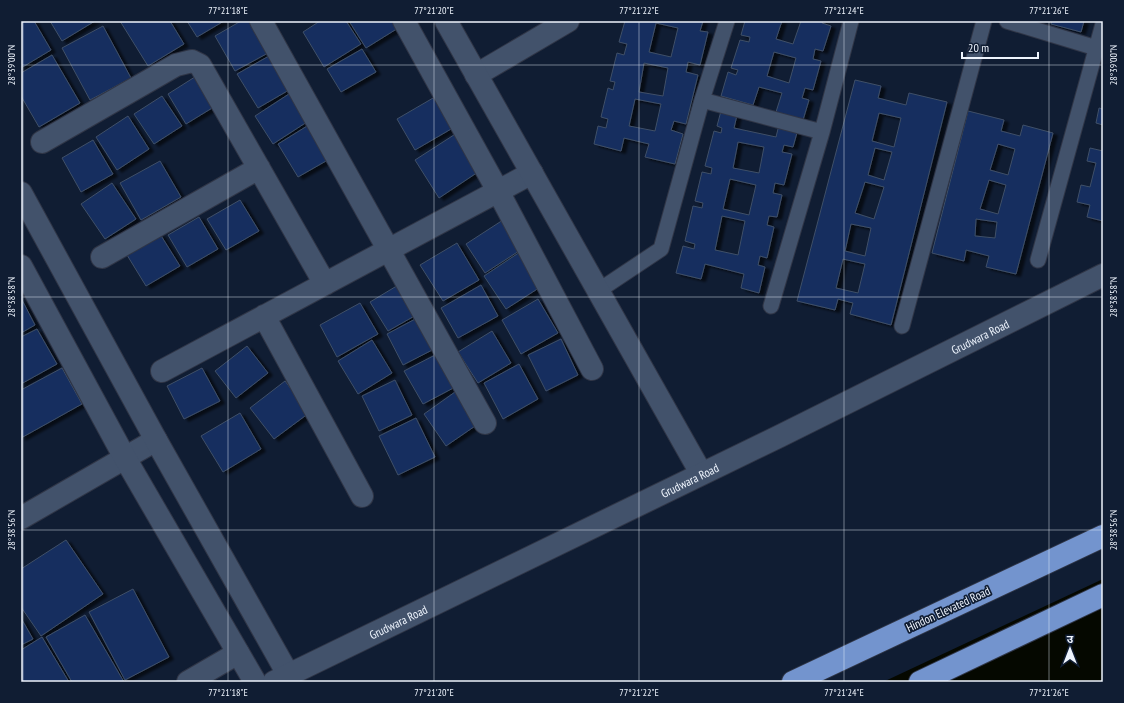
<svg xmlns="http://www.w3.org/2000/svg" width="1124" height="703" viewBox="0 0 1124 703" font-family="'PT Sans Narrow','Noto Sans Devanagari',sans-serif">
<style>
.water{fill:#050800}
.building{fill:#122e5e;stroke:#404f68;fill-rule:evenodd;filter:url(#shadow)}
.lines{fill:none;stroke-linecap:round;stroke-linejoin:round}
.lane-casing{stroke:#303647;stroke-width:17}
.street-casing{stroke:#303647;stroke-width:24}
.secondary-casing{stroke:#303647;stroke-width:24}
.highway-casing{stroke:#303647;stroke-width:24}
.lane{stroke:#42526b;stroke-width:15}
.street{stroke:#42526b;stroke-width:22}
.secondary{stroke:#42526b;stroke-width:22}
.highway{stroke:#7394ce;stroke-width:22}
.ticks{fill:none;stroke:#eef4fd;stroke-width:1;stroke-opacity:0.45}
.labels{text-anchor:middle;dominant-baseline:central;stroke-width:3.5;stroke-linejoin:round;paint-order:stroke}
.street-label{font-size:12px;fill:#eef4fd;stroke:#101d33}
.neatline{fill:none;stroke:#eef4fd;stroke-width:1.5}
.ticks-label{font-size:10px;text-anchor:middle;fill:#eef4fd}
</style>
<defs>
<filter id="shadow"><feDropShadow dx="4.5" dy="2.5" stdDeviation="1" flood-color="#0009"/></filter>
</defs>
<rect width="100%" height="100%" fill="#101d33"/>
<path class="water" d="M 1103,579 L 1103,682 L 883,682 Z"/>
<path class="building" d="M 21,21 L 34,21 L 51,50 L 21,68 Z
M 50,21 L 95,21 L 62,41 Z
M 120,21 L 170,21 L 184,44 L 148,66 Z
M 187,21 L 224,21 L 197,37 Z
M 241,21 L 250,21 L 268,53 L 235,71 L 215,36 Z
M 320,21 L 346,21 L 361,44 L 324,67 L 303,32 Z
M 349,21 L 401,21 L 403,25 L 366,48 Z
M 625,21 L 703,21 L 700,31 L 708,32 L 700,65 L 688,62 L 686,72 L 698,75 L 686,124 L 674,121 L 671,130 L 683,134 L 675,164 L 645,157 L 649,144 L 624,138 L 621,151 L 594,144 L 598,126 L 606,128 L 608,119 L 601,117 L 608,88 L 613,90 L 615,82 L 610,81 L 617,53 L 624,55 L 627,44 L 619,42 ZM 656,23 L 678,28 L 671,57 L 649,52 ZM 644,63 L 668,68 L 663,96 L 639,92 ZM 635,99 L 661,104 L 655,131 L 629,126 Z
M 745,21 L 782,21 L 776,39 L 793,44 L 801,21 L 823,21 L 822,23 L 831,26 L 823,51 L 815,49 L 813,59 L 821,61 L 813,90 L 805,88 L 802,98 L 809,100 L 803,120 L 776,112 L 782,93 L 759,87 L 753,105 L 721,96 L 728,72 L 736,75 L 738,70 L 731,68 L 740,40 L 749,42 L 750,37 L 741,35 ZM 774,52 L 796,58 L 789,83 L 767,76 Z
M 1052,21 L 1084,21 L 1081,32 L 1051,24 Z
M 103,26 L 131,78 L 90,100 L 62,48 Z
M 362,49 L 376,72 L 341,92 L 327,69 Z
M 52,55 L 80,103 L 39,127 L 21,96 L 21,73 Z
M 269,56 L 289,90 L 258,108 L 237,74 Z
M 198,75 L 217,105 L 186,124 L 168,94 Z
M 855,80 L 881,86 L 878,98 L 906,105 L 909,93 L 947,102 L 891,325 L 850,314 L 853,303 L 838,299 L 835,310 L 797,301 ZM 879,113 L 901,118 L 894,147 L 872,141 ZM 875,148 L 892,152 L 884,180 L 868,175 ZM 865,182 L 884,187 L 874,219 L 855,213 ZM 851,224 L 871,228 L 865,256 L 845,251 ZM 843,259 L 865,264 L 858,293 L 836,288 Z
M 292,92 L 310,120 L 273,144 L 255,116 Z
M 440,94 L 458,125 L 415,150 L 397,119 Z
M 162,96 L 182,126 L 154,144 L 134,114 Z
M 1099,108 L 1103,109 L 1103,125 L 1096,123 Z
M 721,111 L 737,115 L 734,128 L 776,137 L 779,125 L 798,129 L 793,147 L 784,145 L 782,152 L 792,154 L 784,185 L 775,183 L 773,193 L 782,195 L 777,217 L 769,216 L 767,225 L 774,227 L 767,258 L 760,256 L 758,265 L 765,267 L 759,293 L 741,288 L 744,274 L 705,264 L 701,279 L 676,273 L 683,246 L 694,249 L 695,244 L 685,241 L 693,206 L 702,208 L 703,203 L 695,201 L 702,172 L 711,174 L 712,168 L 705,166 L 714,131 L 721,133 L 722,128 L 717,126 ZM 738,142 L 764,147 L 759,173 L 733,168 ZM 730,179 L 756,185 L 749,215 L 723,209 ZM 722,216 L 745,221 L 738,255 L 715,250 Z
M 968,111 L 1004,120 L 1001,131 L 1020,136 L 1023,125 L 1053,133 L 1016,274 L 986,267 L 989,256 L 966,250 L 964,261 L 932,253 ZM 998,144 L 1015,149 L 1008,175 L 990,170 ZM 989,180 L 1006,185 L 998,214 L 980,209 ZM 976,219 L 997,222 L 995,238 L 975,236 Z
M 128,116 L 149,149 L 117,170 L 96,137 Z
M 312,123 L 333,157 L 298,177 L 278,144 Z
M 457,133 L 481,170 L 439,198 L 415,160 Z
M 93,140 L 113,174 L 81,192 L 62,158 Z
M 1090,148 L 1103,151 L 1103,221 L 1087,217 L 1090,205 L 1077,202 L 1081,185 L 1090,187 L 1096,163 L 1087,161 Z
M 160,161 L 181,197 L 141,220 L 120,183 Z
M 112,183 L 136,219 L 105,239 L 81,204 Z
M 240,200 L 259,231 L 226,250 L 207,219 Z
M 199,217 L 218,249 L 187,267 L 168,235 Z
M 503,220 L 522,249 L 485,273 L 466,244 Z
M 160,234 L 180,266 L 146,286 L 127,255 Z
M 457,243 L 479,280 L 443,301 L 420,265 Z
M 520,252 L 542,286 L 506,309 L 484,276 Z
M 400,284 L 418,314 L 388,331 L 370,302 Z
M 481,285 L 498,316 L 458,338 L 441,308 Z
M 21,298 L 35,325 L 21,333 Z
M 538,299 L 558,333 L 521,354 L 502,320 Z
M 360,303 L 378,334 L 337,357 L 320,325 Z
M 419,317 L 436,348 L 403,365 L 387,334 Z
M 37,329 L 57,364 L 21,384 L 21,337 Z
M 492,331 L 511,363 L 478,383 L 458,352 Z
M 561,339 L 578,375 L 546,391 L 528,355 Z
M 372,340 L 392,373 L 358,394 L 338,361 Z
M 247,346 L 268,373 L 236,398 L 215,371 Z
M 441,352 L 459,385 L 423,404 L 404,371 Z
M 519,364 L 538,399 L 503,419 L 484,383 Z
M 62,368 L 82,404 L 21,438 L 21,390 Z
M 202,368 L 220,401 L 184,419 L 167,386 Z
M 395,380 L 412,415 L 379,431 L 362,396 Z
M 285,381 L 309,413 L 274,439 L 250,408 Z
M 455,392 L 478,424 L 446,446 L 424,414 Z
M 240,413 L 261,449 L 223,472 L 201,436 Z
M 416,418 L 435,457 L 398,475 L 379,436 Z
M 66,540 L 103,594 L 41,636 L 21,607 L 21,569 Z
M 133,589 L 169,657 L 125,680 L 89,612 Z
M 85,615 L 124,682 L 72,682 L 46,637 Z
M 21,618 L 33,639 L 21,645 Z
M 42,637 L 69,682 L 21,682 L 21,650 Z"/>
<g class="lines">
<g class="lane-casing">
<path id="lane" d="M 1007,21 L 1103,50
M 702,100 L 822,132
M 1038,260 L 1103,24
M 598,291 L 661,249 L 702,100 L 727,21
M 771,306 L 822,132 L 851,21
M 902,326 L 984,21"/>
</g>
<g class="street-casing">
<path id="street" d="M 261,21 L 485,423
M 404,21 L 498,191 L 592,369
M 476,75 L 568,21
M 42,142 L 176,65 L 192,61 L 200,65 L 325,284
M 102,257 L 259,168
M 264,316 L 362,496
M 162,371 L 532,173
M 21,518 L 156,440
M 188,682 L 238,653"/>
</g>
<g class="secondary-casing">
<g id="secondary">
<path d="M 446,21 L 701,473"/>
<path d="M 21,193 L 156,440 L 289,676"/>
<path d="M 21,266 L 125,458 L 255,682"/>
<path id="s1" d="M 274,682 L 780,436 L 1103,275"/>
</g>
</g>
<g class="highway-casing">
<path id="highway" d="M 793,682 L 1103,536
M 920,682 L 1103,595"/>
</g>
<use href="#lane" class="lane"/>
<use href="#street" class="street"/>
<use href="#secondary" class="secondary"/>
<use href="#highway" class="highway"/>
</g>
<path class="ticks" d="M 23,21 L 23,682M 228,21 L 228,682M 434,21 L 434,682M 639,21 L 639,682M 844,21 L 844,682M 1049,21 L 1049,682M 21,65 L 1103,65M 21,297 L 1103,297M 21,530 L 1103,530"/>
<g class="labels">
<g class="street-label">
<text stroke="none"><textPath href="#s1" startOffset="786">Grudwara Road</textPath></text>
<text stroke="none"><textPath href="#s1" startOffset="462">Grudwara Road</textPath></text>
<text transform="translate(948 609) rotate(-25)">Hindon Elevated Road</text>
<text stroke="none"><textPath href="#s1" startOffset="138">Grudwara Road</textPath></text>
</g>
</g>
<rect width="1124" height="703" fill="none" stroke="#101d33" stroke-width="44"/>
<g transform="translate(1070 649)" stroke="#101d33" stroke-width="3" paint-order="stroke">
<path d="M0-3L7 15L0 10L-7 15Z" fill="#eef4fd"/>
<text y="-6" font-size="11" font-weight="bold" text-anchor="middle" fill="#eef4fd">उ</text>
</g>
<path d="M962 52v6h76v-6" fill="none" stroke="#eef4fd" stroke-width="2"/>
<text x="968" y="52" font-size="12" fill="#eef4fd" stroke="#101d33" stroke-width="3" paint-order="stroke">20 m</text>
<rect x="22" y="22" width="1080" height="659" class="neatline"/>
<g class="ticks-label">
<text x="228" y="14">77°21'18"E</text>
<text x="434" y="14">77°21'20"E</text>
<text x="639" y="14">77°21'22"E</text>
<text x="844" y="14">77°21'24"E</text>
<text x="1049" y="14">77°21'26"E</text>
<text transform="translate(11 65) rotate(-90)" y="4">28°39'00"N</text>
<text transform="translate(1113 65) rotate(-90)" y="4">28°39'00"N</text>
<text transform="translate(11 297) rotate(-90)" y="4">28°38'58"N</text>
<text transform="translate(1113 297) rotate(-90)" y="4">28°38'58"N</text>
<text transform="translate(11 530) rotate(-90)" y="4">28°38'56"N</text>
<text transform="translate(1113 530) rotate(-90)" y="4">28°38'56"N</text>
<text x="228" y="696">77°21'18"E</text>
<text x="434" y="696">77°21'20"E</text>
<text x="639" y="696">77°21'22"E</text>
<text x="844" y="696">77°21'24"E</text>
<text x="1049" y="696">77°21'26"E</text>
</g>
</svg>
